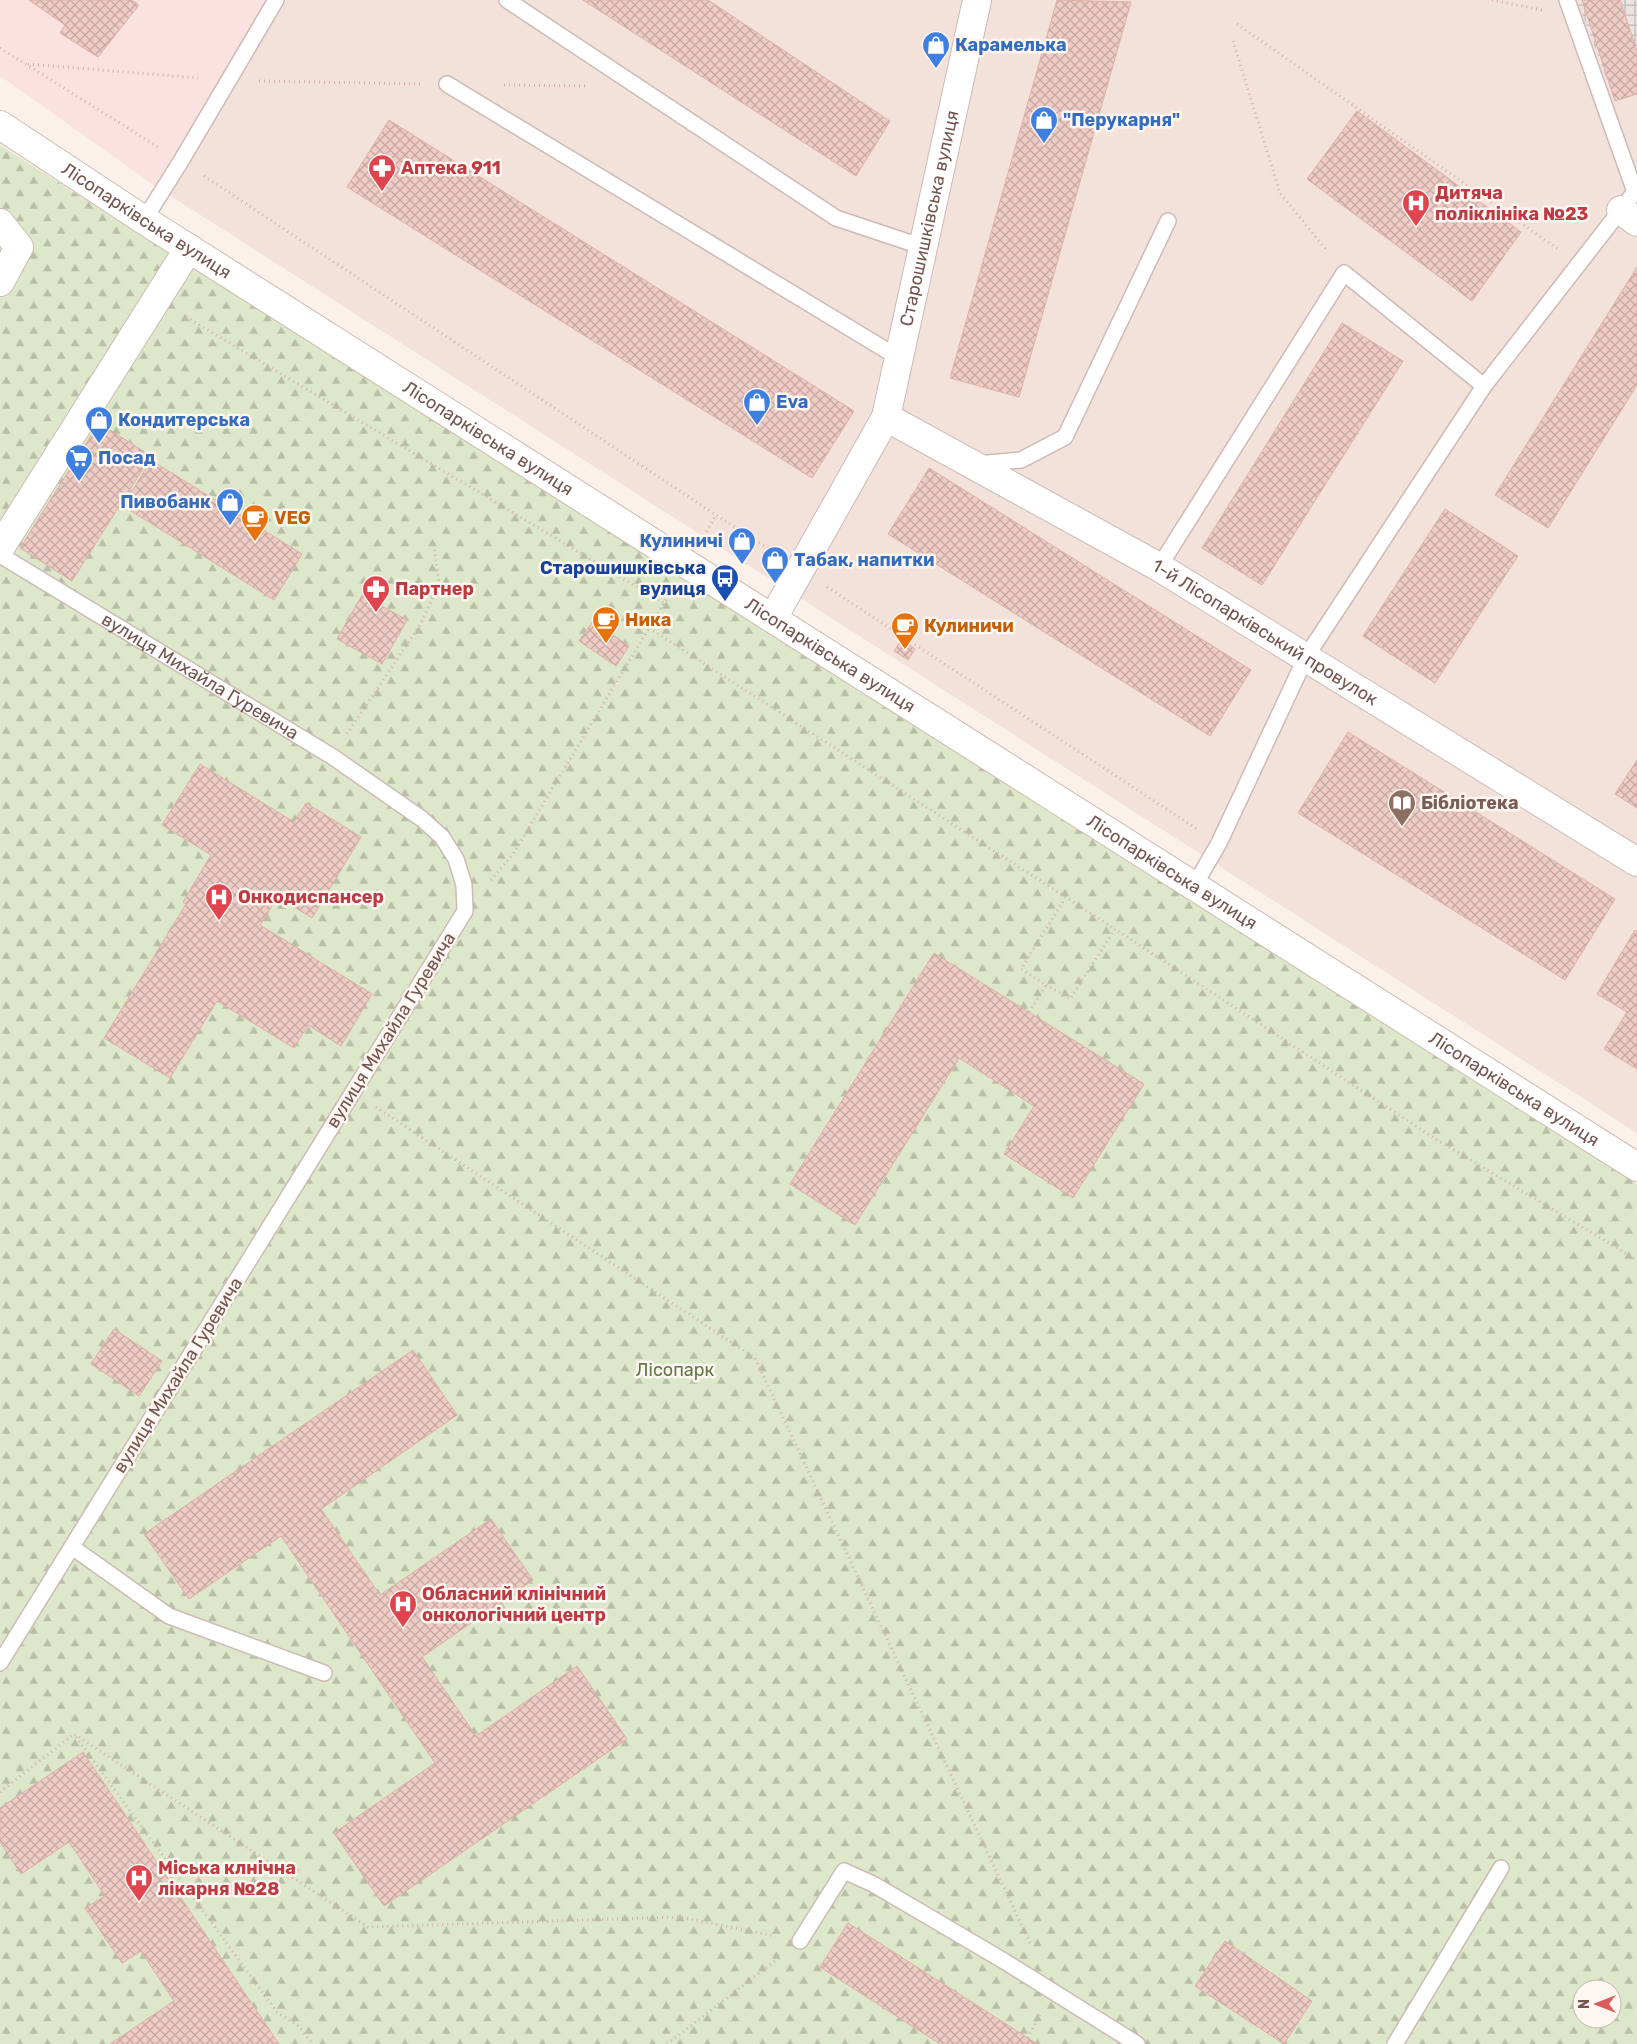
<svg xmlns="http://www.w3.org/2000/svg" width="1637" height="2044" viewBox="0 0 1637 2044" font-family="Rubik,sans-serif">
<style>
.residential{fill:#f2e2da}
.commercial{fill:#fae2e0}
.industrial{fill:url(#industrial-grid)}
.forest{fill:url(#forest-firs);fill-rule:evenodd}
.building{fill:url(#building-cross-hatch);stroke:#dfb0a7}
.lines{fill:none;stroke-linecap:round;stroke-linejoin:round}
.lane-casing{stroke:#cebab4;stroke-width:18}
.street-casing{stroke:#cebab4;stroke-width:30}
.secondary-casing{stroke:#d1b9b2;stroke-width:30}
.path{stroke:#d3afa8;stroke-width:3;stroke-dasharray:1 4;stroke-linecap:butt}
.lane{stroke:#fff;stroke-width:15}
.street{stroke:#fff;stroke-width:28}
.secondary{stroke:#fff;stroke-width:28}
.labels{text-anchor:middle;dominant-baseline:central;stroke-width:5;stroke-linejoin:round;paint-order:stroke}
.shop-label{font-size:18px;font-weight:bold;fill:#366cbe;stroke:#fef6f1;text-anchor:start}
.health-label{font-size:18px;font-weight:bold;fill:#be3a42;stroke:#fef6f1;text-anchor:start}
.street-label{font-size:18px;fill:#745550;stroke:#fef6f1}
.food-label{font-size:18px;font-weight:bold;fill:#c56008;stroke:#fef6f1;text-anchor:start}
.transit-label{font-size:18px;font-weight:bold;fill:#164399;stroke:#fef6f1;text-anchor:end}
.education-label{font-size:18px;font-weight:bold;fill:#785e54;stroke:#fef6f1;text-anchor:start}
.park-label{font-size:18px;fill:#627849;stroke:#fef6f1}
</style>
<defs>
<pattern id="industrial-grid" width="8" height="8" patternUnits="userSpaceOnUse" patternTransform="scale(1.25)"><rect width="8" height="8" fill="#ebe3e0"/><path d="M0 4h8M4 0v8" fill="none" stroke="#c3bbb8"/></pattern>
<pattern id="forest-firs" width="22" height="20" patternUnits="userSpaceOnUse" patternTransform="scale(1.25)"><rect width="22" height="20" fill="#dde8ca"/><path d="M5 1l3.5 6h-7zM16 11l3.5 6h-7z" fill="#b8bfa6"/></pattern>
<pattern id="building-cross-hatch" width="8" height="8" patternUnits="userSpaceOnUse" patternTransform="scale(1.25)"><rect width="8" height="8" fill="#eeccc5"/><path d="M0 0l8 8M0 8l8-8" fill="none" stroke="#c5a8a2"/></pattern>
</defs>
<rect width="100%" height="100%" fill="#fbf1eb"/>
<path class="residential" d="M 270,0 L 1581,0 L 1616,101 L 1637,94 L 1637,1133 L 155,186 Z"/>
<path class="commercial" d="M 0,0 L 270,0 L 155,186 L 0,76 Z"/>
<path class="industrial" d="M 1577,0 L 1637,0 L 1637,94 L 1615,101 Z"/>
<path class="forest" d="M 0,145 C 544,494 1096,831 1637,1184 L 1637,2044 L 0,2044 ZM 1582,1989 L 1612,1989 L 1612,2019 L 1582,2019 Z"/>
<path class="building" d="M 29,0 L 132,0 L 139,5 L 98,57 L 60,33 L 65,25 Z
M 583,0 L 708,0 L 890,121 L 856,176 Z
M 1057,0 L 1131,2 L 1019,397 L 950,378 Z
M 1582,0 L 1620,0 L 1637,51 L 1637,94 L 1615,101 Z
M 1357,111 L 1521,232 L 1472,301 L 1307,179 Z
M 389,120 L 854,411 L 812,478 L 347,187 Z
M 1637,267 L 1637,385 L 1548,528 L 1495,495 Z
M 1342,323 L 1403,361 L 1262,585 L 1202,548 Z
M 99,423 L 151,456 L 72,581 L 20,548 Z
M 151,460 L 302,554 L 274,600 L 123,506 Z
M 929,468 L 1251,670 L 1210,736 L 888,534 Z
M 1445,509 L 1518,556 L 1435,683 L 1363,636 Z
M 362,595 L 407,620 L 382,664 L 337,639 Z
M 593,621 L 629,646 L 616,666 L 579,641 Z
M 902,639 L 915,649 L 908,660 L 894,651 Z
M 1348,732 L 1615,899 L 1565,980 L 1298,813 Z
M 1637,760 L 1637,808 L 1615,794 Z
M 200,764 L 294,822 L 306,803 L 361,837 L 312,918 L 278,897 L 260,925 L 372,994 L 341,1046 L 308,1025 L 294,1048 L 217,1001 L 170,1078 L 104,1038 L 186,904 L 183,902 L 211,855 L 162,825 Z
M 1635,930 L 1637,931 L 1637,1069 L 1604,1049 L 1627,1012 L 1597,994 Z
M 934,953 L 1144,1084 L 1073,1198 L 1004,1154 L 1034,1106 L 959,1058 L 855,1225 L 790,1184 Z
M 114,1329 L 162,1361 L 139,1396 L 91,1364 Z
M 413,1350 L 457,1415 L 321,1509 L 380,1595 L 491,1519 L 533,1580 L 422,1657 L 476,1736 L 577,1666 L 627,1739 L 384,1906 L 334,1833 L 435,1763 L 281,1536 L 189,1599 L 144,1534 Z
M 83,1752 L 120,1807 L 279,2044 L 110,2044 L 174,2001 L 141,1951 L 122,1963 L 85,1908 L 105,1896 L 69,1842 L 21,1874 L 0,1842 L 0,1808 Z
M 848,1923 L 1028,2038 L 1037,2044 L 940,2044 L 820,1967 Z
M 1225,1941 L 1312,2001 L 1284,2044 L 1195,1986 Z"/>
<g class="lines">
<g class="lane-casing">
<g id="lane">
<path d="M 507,0 L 836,218 L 923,247"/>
<path d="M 1567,0 L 1635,192"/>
<path d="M 447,84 L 899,358"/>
<path d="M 144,220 L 181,161 L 276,0"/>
<path d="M 977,464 L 1021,460 L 1065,437 L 1168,221"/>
<path id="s1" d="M 0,555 L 333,757 L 422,819 L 442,837 L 456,859 L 464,885 L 465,911 L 0,1663"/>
<path d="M 1159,567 L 1344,273 L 1484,386"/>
<path d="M 1194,886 L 1219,843 L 1306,657 L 1484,386 L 1637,189"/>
<path d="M 72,1547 L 169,1616 L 324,1673"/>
<path d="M 800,1941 L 844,1871 L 873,1884 L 1004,1961 L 1137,2044"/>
<path d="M 1395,2044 L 1501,1868"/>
</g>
</g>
<g class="street-casing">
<g id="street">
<path d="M 1621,210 L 1637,222"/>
<path d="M 0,223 L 19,247 L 0,282"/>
<path id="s2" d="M 886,417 L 1159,567 L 1637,862"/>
<path d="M 0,548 L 189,248"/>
<path id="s3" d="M 773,618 L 886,417 L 977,0"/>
</g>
</g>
<g class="secondary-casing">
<g id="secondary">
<path id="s4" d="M 0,125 L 144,220 L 1637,1167"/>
</g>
</g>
<path class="path" d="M 1492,0 L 1542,10
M 1237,24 L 1558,249
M 1233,41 L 1280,193 L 1327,251
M 0,48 L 158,147
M 28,64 L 198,78
M 259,81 L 421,84
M 504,85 L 586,86
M 204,176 L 716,515
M 186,317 L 664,603
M 704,536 L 716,515 L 772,551
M 827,587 L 1197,829
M 649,628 L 1115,929
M 347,734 L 420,625 L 439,584 L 434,544
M 491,880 L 513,854 L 670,593
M 1046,985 L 1070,999 L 1115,929 L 1434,1138 L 1637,1260
M 1029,1012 L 1046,985 L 1021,969 L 1065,898
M 376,1107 L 755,1358 L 1030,1943
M 76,1737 L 277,2012 L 297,2025 L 313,2044
M 0,1792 L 74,1734 L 368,1927 L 679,1917 L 775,1936
M 1028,2038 L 1040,2014
M 667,2044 L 780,1957"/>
<use href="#lane" class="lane"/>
<use href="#street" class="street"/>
<use href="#secondary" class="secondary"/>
</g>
<defs>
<g id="shop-pin" transform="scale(1.4375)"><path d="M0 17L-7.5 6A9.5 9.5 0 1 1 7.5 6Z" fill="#3f7fe0" stroke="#fef6f1"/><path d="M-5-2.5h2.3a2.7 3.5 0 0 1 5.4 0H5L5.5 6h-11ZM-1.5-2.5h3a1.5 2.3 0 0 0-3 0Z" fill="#fff"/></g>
<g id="pharmacy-pin" transform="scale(1.4375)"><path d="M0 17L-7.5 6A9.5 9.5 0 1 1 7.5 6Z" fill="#e0444e" stroke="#fef6f1"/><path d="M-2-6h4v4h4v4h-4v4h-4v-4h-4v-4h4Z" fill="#fff"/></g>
<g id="hospital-pin" transform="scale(1.4375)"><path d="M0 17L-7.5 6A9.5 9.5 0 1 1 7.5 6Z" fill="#e0444e" stroke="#fef6f1"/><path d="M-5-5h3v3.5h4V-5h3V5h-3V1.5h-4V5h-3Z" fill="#fff"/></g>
<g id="supermarket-pin" transform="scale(1.4375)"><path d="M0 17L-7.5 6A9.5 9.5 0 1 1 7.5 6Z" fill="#3f7fe0" stroke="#fef6f1"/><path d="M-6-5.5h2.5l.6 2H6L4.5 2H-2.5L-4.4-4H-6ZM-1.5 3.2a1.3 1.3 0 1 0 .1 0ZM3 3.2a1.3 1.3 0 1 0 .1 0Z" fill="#fff"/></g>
<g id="cafe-pin" transform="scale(1.4375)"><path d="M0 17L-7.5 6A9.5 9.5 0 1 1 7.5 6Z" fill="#e8710a" stroke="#fef6f1"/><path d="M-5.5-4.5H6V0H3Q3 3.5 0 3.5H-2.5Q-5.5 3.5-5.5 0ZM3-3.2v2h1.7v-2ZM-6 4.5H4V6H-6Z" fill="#fff"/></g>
<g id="bus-pin" transform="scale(1.4375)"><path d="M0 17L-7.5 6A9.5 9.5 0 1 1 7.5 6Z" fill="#1a4fb4" stroke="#fef6f1"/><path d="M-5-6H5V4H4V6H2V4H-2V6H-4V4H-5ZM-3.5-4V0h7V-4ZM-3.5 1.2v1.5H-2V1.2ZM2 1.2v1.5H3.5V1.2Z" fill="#fff"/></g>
<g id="library-pin" transform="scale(1.4375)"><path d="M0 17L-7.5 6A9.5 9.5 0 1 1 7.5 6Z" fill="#8d6e63" stroke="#fef6f1"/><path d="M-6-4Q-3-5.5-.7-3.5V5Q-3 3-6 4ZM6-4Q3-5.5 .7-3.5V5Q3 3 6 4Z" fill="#fff"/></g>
</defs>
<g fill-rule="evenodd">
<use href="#shop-pin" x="936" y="45"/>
<use href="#shop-pin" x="1044" y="120"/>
<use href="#pharmacy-pin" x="382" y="168"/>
<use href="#hospital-pin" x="1416" y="203"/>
<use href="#shop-pin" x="757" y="402"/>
<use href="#shop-pin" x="99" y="420"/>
<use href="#supermarket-pin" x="79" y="458"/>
<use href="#shop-pin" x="230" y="502"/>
<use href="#cafe-pin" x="255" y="518"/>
<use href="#shop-pin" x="742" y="541"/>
<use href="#shop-pin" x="775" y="560"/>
<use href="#bus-pin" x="725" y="578"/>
<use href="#pharmacy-pin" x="376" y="589"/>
<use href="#cafe-pin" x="606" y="620"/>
<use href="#cafe-pin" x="905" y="626"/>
<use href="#library-pin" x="1402" y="803"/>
<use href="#hospital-pin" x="219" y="897"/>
<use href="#hospital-pin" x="403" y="1604"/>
<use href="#hospital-pin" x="139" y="1878"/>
</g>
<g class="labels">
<g class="shop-label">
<text x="955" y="45">Карамелька</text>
<text x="1063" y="120">"Перукарня"</text>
<text x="776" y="402">Eva</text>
<text x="118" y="420">Кондитерська</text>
<text x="98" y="458">Посад</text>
<text x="211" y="502" text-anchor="end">Пивобанк</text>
<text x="723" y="541" text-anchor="end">Кулиничі</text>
<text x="794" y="560">Табак, напитки</text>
</g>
<g class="health-label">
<text x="401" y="168">Аптека 911</text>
<text x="1435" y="193">Дитяча<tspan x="1435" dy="21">поліклініка №23</tspan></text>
<text x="395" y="589">Партнер</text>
<text x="238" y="897">Онкодиспансер</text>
<text x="422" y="1594">Обласний клінічний<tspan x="422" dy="21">онкологічний центр</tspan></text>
<text x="158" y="1868">Міська клнічна<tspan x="158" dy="21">лікарня №28</tspan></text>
</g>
<g class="street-label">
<text stroke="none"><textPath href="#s3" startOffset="434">Старошишківська вулиця</textPath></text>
<text stroke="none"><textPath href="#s4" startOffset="175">Лісопарківська вулиця</textPath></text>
<text stroke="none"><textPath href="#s4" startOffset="580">Лісопарківська вулиця</textPath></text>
<text stroke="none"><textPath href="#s2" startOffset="436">1-й Лісопарківський провулок</textPath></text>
<text stroke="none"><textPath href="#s4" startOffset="985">Лісопарківська вулиця</textPath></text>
<text stroke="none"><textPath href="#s1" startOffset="234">вулиця Михайла Гуревича</textPath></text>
<text stroke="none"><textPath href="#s4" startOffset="1390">Лісопарківська вулиця</textPath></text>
<text transform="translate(391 1030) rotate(-58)">вулиця Михайла Гуревича</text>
<text stroke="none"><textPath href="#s4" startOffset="1795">Лісопарківська вулиця</textPath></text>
<text transform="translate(178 1375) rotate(-58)">вулиця Михайла Гуревича</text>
</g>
<g class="food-label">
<text x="274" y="518">VEG</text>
<text x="625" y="620">Ника</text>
<text x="924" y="626">Кулиничи</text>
</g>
<g class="transit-label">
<text x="706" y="568">Старошишківська<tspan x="706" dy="21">вулиця</tspan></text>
</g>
<g class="education-label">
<text x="1421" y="803">Бібліотека</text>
</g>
<g class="park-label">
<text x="675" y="1370">Лісопарк</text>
</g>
</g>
<g transform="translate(1597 2004) rotate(270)"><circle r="24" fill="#fef6f1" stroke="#c7b6b1"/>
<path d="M0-4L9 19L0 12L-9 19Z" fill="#d85d5d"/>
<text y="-8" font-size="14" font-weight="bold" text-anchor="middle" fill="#745550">N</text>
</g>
</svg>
